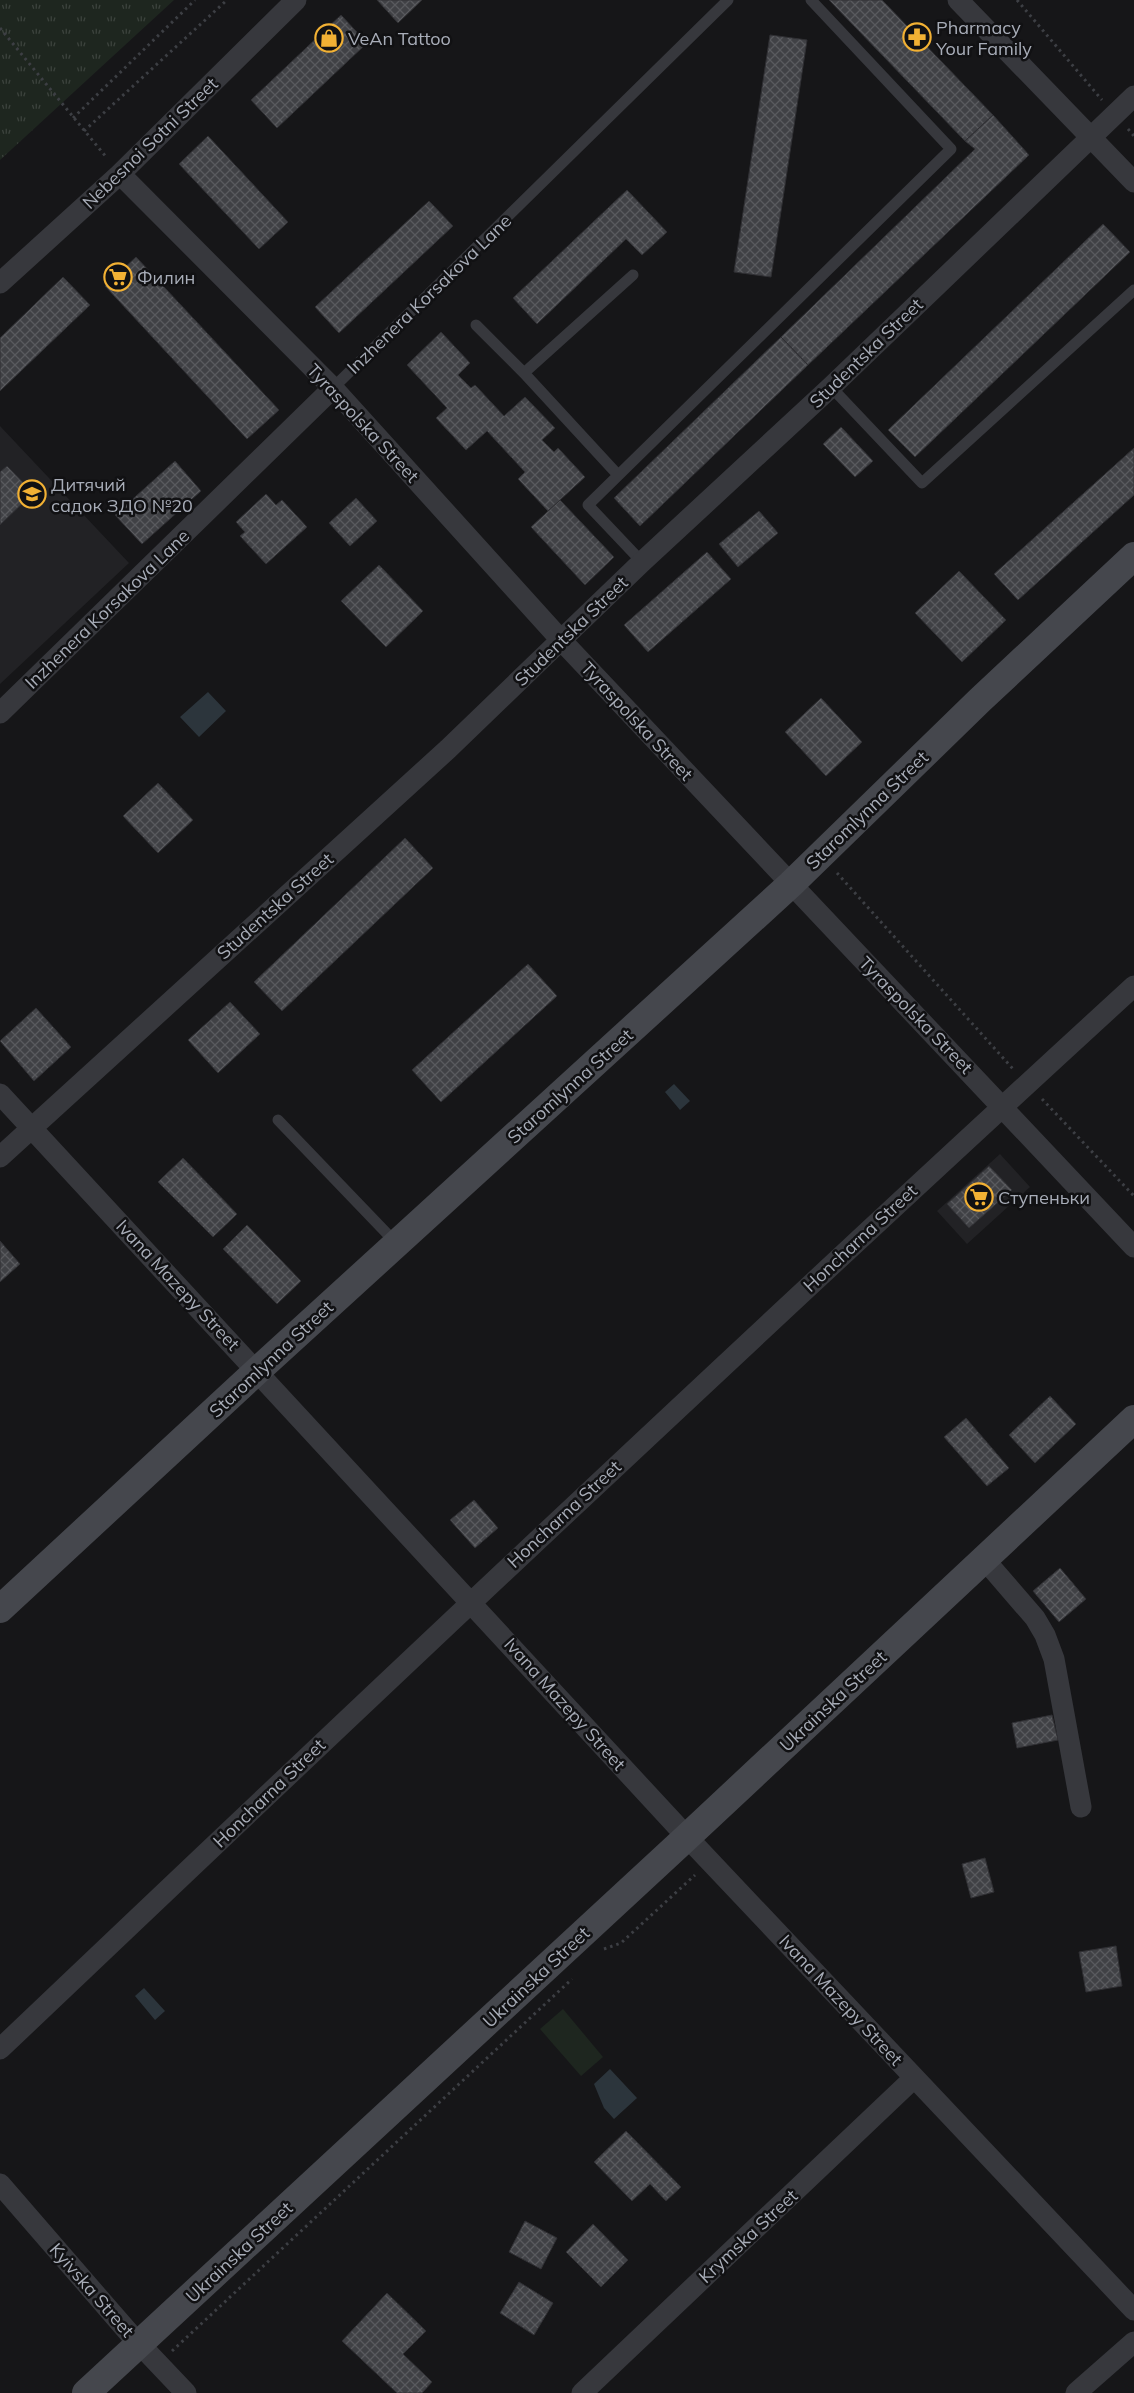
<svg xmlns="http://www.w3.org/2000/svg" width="1134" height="2393" viewBox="0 0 1134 2393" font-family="Mulish,sans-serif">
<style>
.built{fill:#222225}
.grass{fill:url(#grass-tufts)}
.pitch{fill:#1e261f}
.water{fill:#2c353c}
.building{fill:url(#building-cross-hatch);stroke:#303034}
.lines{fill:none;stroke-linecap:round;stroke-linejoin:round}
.path{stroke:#3d3f44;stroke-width:3;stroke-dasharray:2.5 4;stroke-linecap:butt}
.lane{stroke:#37383d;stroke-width:11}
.street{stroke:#37383d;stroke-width:21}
.secondary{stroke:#45474d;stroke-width:28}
.labels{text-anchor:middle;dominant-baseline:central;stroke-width:5;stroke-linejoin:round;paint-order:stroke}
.poi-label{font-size:18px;fill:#a8adb8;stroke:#111113;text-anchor:start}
.street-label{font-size:18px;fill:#a8adb8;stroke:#111113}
</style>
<defs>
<pattern id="grass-tufts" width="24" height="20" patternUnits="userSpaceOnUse" patternTransform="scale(1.25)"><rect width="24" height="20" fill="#1e261f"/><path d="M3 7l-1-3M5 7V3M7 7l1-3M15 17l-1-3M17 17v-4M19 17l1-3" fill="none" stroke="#3c433d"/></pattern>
<pattern id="building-cross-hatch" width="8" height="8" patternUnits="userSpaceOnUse" patternTransform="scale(1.25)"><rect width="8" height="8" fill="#404145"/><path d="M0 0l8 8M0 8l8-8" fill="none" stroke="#595a5e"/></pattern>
</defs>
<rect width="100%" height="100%" fill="#161618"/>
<path class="built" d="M 0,426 L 129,563 L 0,684 Z
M 1000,1154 L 1030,1187 L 967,1244 L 937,1211 Z"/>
<path class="grass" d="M 0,0 L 174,0 L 0,160 Z"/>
<path class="pitch" d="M 563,2009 L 603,2057 L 581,2076 L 540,2029 Z"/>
<path class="water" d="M 208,692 L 226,711 L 199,737 L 180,717 Z
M 674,1084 L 690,1101 L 680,1110 L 665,1092 Z
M 144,1988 L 165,2011 L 155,2020 L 135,1996 Z
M 610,2069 L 637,2098 L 614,2119 L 604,2108 L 594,2084 Z"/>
<path class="building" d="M 377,0 L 422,0 L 398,23 Z
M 829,0 L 882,0 L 993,115 L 965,141 Z
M 341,15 L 367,43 L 277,128 L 251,100 Z
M 770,35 L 807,40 L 771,277 L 734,272 Z
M 993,115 L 1029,155 L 808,365 L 781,337 L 975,149 L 965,141 Z
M 208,136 L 288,222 L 259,249 L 179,164 Z
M 627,190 L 667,232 L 642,255 L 626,239 L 537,324 L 513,298 Z
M 429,201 L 453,226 L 339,333 L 315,307 Z
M 1103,224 L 1130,252 L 915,457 L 888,430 Z
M 136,257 L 279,410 L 247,439 L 105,286 Z
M 63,277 L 90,305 L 0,391 L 0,338 Z
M 441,332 L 470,363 L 458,375 L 471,388 L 475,385 L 504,416 L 525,397 L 555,428 L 542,440 L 554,452 L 558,448 L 585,477 L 548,511 L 518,479 L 525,472 L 487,431 L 466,450 L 436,418 L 447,408 L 407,365 Z
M 781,337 L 808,365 L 640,526 L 614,498 Z
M 841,427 L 873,461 L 855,477 L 823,444 Z
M 1134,448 L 1134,495 L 1018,600 L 994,574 Z
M 175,461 L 201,491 L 142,544 L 115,515 Z
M 7,466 L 33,493 L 0,525 L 0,472 Z
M 266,494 L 276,505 L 282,500 L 307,527 L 266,564 L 240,536 L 245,532 L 236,522 Z
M 356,498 L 377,521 L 350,546 L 329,523 Z
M 560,500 L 614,557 L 585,585 L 531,527 Z
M 759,511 L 778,533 L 738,567 L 719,544 Z
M 707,552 L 731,579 L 648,652 L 624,625 Z
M 379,565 L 423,611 L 386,647 L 341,601 Z
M 959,571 L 1006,620 L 962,662 L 915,613 Z
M 821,698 L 862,742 L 826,776 L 785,732 Z
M 158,783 L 193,820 L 158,853 L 123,816 Z
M 405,838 L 433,868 L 282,1011 L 254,982 Z
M 528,964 L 557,996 L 441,1102 L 412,1070 Z
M 230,1002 L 260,1034 L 218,1073 L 188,1040 Z
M 36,1008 L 71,1047 L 34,1081 L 0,1041 Z
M 183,1158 L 237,1214 L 213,1237 L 158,1182 Z
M 989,1166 L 1012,1190 L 969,1228 L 947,1204 Z
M 247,1225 L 301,1281 L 277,1304 L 223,1249 Z
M 0,1241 L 20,1264 L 0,1282 Z
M 1050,1396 L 1076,1424 L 1035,1463 L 1009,1435 Z
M 966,1418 L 1009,1468 L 987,1486 L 944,1437 Z
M 474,1500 L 498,1528 L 475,1548 L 450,1520 Z
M 1060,1568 L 1086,1599 L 1059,1622 L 1033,1591 Z
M 1052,1715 L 1058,1740 L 1017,1748 L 1012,1723 Z
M 985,1858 L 994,1892 L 971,1898 L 962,1864 Z
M 1116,1946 L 1122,1986 L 1086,1992 L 1079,1952 Z
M 626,2131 L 681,2187 L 666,2201 L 650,2184 L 632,2201 L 594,2162 Z
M 525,2221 L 557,2238 L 541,2269 L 509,2252 Z
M 593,2224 L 628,2260 L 601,2287 L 566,2252 Z
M 519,2282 L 553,2303 L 534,2335 L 500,2313 Z
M 387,2293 L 426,2331 L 403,2354 L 432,2382 L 422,2393 L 397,2393 L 342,2341 Z"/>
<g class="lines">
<path class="path" d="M 1017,0 L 1102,100
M 0,28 L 107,158
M 73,118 L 195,0
M 1128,129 L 1134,136
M 84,131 L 227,0
M 837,873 L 1013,1069
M 1042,1099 L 1134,1196
M 604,1949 L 621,1943 L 695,1875
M 172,2351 L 572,1979"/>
<path class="lane" d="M 476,325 L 524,373
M 831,387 L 922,483 L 1134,290
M 333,388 L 728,0
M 618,475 L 524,373 L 633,275
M 642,562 L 588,505 L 951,149 L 811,0
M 278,1120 L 397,1244"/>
<path class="street" d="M 958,0 L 1134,182
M 120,174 L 333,388 L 561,640 L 1134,1247
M 0,283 L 120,174 L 296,0
M 0,713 L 333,388
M 0,1094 L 687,1837 L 1134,2310
M 0,1157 L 448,749 L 642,562 L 831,387 L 1134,96
M 984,1559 L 1035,1618 L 1045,1635 L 1054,1659 L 1081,1807
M 0,2049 C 375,1692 752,1336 1134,986
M 0,2184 L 130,2334 L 186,2393
M 582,2393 L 914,2078
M 1076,2393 L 1134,2342"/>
<path class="secondary" d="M 0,1609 L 257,1371 L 791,884 L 980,700 L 1134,556
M 86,2393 L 687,1837 L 1134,1419"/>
</g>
<defs>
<g id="pharmacy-ring" transform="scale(1.4375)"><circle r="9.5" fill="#111113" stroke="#f2b134" stroke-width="1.5"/><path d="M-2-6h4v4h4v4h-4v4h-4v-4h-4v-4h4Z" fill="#f2b134"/></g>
<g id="shop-ring" transform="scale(1.4375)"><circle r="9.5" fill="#111113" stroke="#f2b134" stroke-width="1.5"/><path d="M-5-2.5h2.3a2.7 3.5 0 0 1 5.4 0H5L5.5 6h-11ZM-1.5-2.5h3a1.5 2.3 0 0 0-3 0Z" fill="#f2b134"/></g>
<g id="supermarket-ring" transform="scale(1.4375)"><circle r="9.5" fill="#111113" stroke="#f2b134" stroke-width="1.5"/><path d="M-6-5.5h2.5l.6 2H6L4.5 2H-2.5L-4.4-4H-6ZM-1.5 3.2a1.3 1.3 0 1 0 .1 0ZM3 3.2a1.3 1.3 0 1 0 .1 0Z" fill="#f2b134"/></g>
<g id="school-ring" transform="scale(1.4375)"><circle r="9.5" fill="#111113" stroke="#f2b134" stroke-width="1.5"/><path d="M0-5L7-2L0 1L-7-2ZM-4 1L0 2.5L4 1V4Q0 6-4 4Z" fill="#f2b134"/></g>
</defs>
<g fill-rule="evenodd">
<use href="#pharmacy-ring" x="917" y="37"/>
<use href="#shop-ring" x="329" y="38"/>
<use href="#supermarket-ring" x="118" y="277"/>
<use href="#school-ring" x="32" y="494"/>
<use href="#supermarket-ring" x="979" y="1197"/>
</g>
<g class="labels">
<g class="poi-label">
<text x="936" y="27">Pharmacy<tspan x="936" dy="21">Your Family</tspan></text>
<text x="348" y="38">VeAn Tattoo</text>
<text x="137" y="277">Филин</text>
<text x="51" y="484">Дитячий<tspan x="51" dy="21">садок ЗДО №20</tspan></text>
<text x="998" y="1197">Ступеньки</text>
</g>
<g class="street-label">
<text transform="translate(150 143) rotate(-44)">Nebesnoi Sotni Street</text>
<text transform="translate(429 294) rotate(-44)">Inzhenera Korsakova Lane</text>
<text transform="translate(866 353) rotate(-44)">Studentska Street</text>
<text transform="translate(363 423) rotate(47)">Tyraspolska Street</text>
<text transform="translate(107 609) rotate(-44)">Inzhenera Korsakova Lane</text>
<text transform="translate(571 631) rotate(-44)">Studentska Street</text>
<text transform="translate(637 721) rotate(47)">Tyraspolska Street</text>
<text transform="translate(867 810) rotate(-44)">Staromlynna Street</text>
<text transform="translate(275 906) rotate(-42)">Studentska Street</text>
<text transform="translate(916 1015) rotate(46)">Tyraspolska Street</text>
<text transform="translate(570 1086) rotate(-42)">Staromlynna Street</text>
<text transform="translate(860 1238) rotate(-43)">Honcharna Street</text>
<text transform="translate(178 1285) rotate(47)">Ivana Mazepy Street</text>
<text transform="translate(271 1359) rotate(-43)">Staromlynna Street</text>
<text transform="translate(564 1514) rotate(-43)">Honcharna Street</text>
<text transform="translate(833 1701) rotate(-43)">Ukrainska Street</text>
<text transform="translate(565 1704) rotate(48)">Ivana Mazepy Street</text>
<text transform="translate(269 1793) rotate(-44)">Honcharna Street</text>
<text transform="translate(536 1977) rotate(-43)">Ukrainska Street</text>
<text transform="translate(841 2000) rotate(47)">Ivana Mazepy Street</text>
<text transform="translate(748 2236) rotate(-43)">Krymska Street</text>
<text transform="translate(239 2252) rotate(-43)">Ukrainska Street</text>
<text transform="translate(92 2290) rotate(49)">Kyivska Street</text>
</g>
</g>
</svg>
